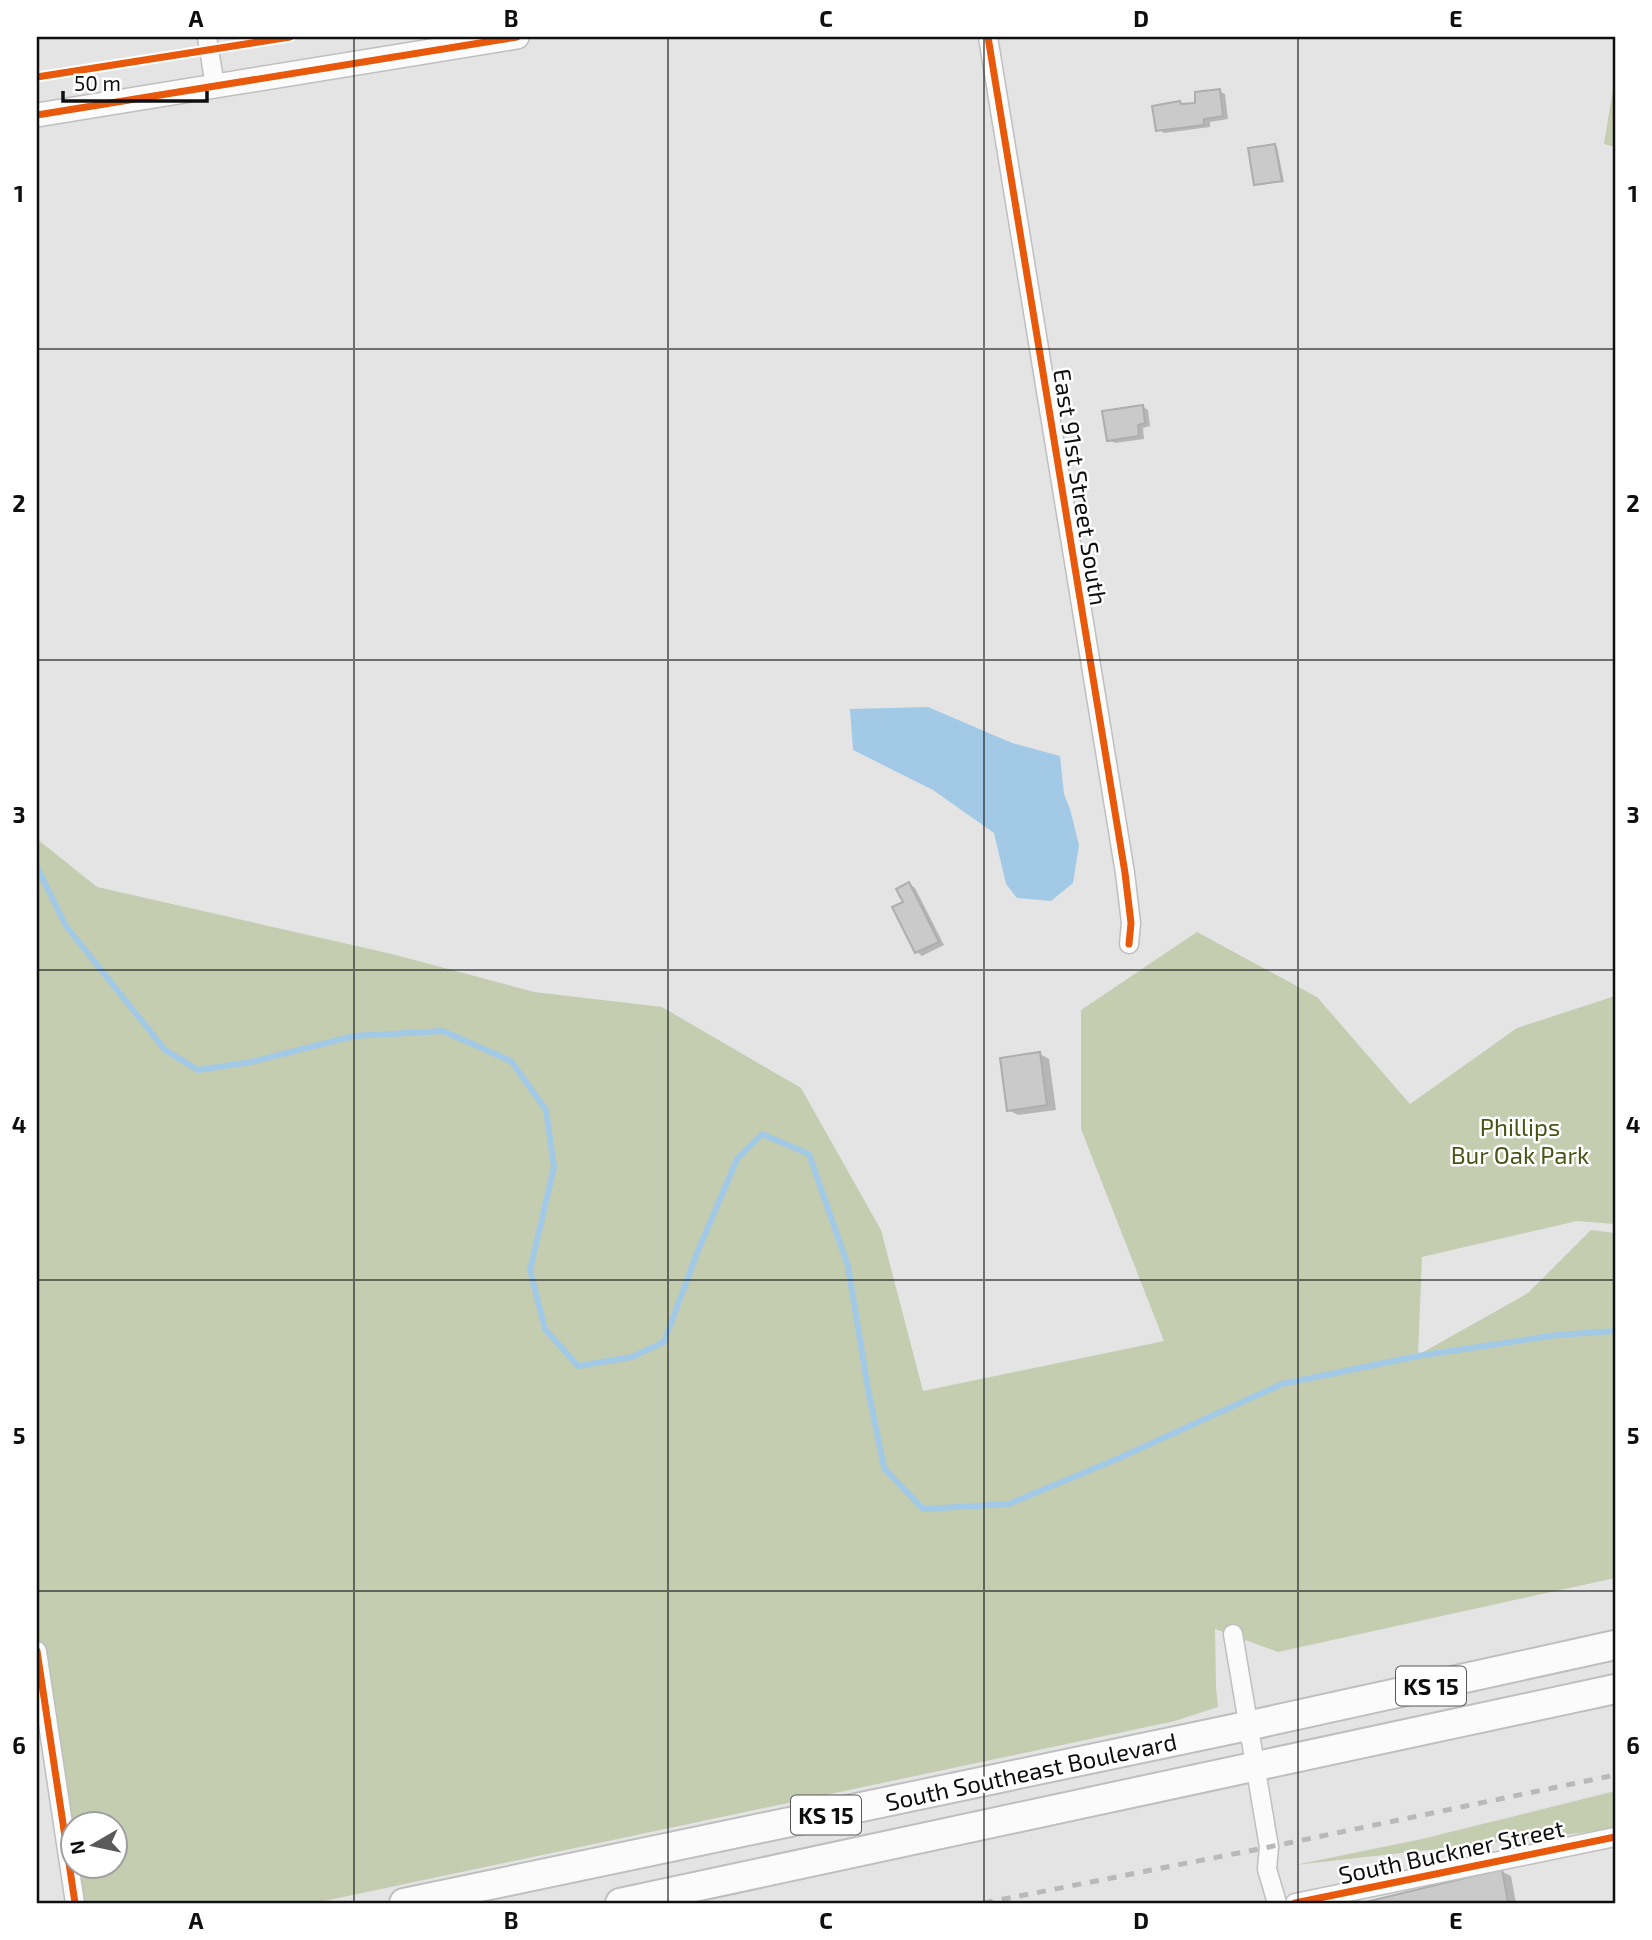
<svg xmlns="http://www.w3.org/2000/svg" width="1652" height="1940" viewBox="0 0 1652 1940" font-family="'Exo 2',sans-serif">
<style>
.green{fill:#c5cdb1;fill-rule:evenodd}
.water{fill:#a2c9e5}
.shadow{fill:#0003}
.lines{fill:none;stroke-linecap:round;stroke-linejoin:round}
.stream{stroke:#a2c9e5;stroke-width:6}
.building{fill:#cacaca;stroke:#afaeae;stroke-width:2}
.minor-casing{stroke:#bfbfc0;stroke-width:21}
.tertiary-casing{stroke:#bfbfc0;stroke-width:26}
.primary-casing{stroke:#bfbfc0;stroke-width:32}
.minor{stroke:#fbfbfb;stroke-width:18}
.tertiary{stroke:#fbfbfb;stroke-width:23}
.primary{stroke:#fbfbfb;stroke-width:28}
.rail{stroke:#b9b9b9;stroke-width:5;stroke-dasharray:9 9;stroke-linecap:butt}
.cycleway-casing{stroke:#fff;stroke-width:11}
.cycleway{stroke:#e8590c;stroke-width:7}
.grid{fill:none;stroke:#0f0f10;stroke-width:2;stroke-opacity:0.55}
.labels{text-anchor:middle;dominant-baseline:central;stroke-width:5;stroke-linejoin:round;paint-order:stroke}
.shield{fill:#fff;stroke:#575758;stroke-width:2}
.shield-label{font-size:23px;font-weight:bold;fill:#0f0f10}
.street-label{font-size:24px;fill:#0f0f10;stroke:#fff}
.park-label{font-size:24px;fill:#485514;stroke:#fff}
.neatline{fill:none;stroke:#0f0f10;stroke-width:2.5}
.grid-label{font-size:23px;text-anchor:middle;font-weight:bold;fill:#0f0f10}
</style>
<rect width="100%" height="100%" fill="#e4e4e5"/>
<path class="green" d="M 1615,77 L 1615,147 L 1604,144 Z
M 37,839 L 97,887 L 392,954 L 534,992 L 662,1007 L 801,1088 L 881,1230 L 923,1391 L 1164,1341 L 1081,1129 L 1081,1010 L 1197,932 L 1317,997 L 1410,1104 L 1517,1028 L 1615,996 L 1615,1224 L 1577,1221 L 1422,1257 L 1418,1355 L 1528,1293 L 1591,1230 L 1615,1233 L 1615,1578 L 1278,1652 L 1215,1629 L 1216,1687 L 1218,1707 L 1175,1721 L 315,1903 L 75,1903 L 37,1651 ZM 74,1825 L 116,1825 L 116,1867 L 74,1867 Z
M 1615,1791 L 1615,1829 L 1295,1865 L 1422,1839 Z"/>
<path class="water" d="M 928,707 L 1012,743 L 1060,756 L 1064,794 L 1070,809 L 1079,845 L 1073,883 L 1051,901 L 1017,898 L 1006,884 L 994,833 L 933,790 L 853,750 L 850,709 Z"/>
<path class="shadow" d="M 1219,91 L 1225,94 L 1228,119 L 1210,122 L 1210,127 L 1164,133 L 1158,129 L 1180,103 L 1184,106 L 1197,104 Z
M 1275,146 L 1277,147 L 1284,182 L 1258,185 L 1256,184 Z
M 1142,406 L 1148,410 L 1150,426 L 1143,428 L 1144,439 L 1115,443 L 1109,440 Z
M 909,884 L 915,888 L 944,945 L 922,956 L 917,952 L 905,903 Z
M 1040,1054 L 1049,1059 L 1056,1110 L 1018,1115 L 1008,1110 Z
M 1501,1871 L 1511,1876 L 1516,1903 L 1369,1903 Z"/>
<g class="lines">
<path class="stream" d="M 37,867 L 66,926 L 165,1050 L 198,1070 L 251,1062 L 354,1036 L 443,1031 L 511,1061 L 546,1110 L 554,1167 L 530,1270 L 545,1329 L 578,1366 L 632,1357 L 664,1342 L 697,1253 L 737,1159 L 762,1134 L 809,1154 L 848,1266 L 868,1389 L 884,1468 L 923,1509 L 1009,1504 L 1117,1459 L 1282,1384 L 1418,1356 L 1557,1335 L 1615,1331"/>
</g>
<path class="building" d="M 1220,89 L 1223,116 L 1204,119 L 1204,125 L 1156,131 L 1152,106 L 1180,101 L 1181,104 L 1195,103 L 1195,92 Z
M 1275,144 L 1282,181 L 1254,185 L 1248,148 Z
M 1143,405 L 1145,423 L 1138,425 L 1139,436 L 1107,441 L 1102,411 Z
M 909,882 L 939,942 L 915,953 L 892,907 L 903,902 L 896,889 Z
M 1040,1052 L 1047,1105 L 1007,1111 L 1000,1058 Z
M 1502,1869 L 1508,1903 L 1362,1903 Z"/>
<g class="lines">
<g class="minor-casing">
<path id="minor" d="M 207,37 L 215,86
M 988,37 L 1125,873 L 1131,923 L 1129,944
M 1233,1634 L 1269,1847 L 1267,1869 L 1277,1903
M 37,1651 L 75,1903
M 1295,1903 L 1615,1837"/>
</g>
<g class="tertiary-casing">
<path id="tertiary" d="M 37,115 L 517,37"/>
</g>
<g class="primary-casing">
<path id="primary" d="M 404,1903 L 1247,1726 L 1615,1645
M 620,1903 L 1615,1689"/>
</g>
<use href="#minor" class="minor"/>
<use href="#tertiary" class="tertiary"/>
<use href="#primary" class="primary"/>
<path class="rail" d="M 984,1903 L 1269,1847 L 1615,1775"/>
<g class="cycleway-casing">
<path id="cycleway" d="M 988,37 L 1125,873 L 1131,923 L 1129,944
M 37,77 L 290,37
M 37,115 L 517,37
M 37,1651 L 75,1903
M 1295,1903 L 1615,1837"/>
</g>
<use href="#cycleway" class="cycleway"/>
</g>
<path class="grid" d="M 354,37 L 354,1903M 668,37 L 668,1903M 984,37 L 984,1903M 1298,37 L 1298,1903M 37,349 L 1615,349M 37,660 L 1615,660M 37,970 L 1615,970M 37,1280 L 1615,1280M 37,1591 L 1615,1591"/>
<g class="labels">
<g class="shield">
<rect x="1396" y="1666.5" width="70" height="39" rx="5"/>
<rect x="791" y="1795.5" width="70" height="39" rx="5"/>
</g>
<g class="shield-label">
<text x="1431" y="1686">KS 15</text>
<text x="826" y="1815">KS 15</text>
</g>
<g class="street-label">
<text transform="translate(1081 487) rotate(81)">East 91st Street South</text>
<text transform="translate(1031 1771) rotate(-12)">South Southeast Boulevard</text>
<text transform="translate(1451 1851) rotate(-12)">South Buckner Street</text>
</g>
<g class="park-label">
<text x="1520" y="1126">Phillips<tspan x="1520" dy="28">Bur Oak Park</tspan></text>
</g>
</g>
<rect width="1652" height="1940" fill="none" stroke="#ffffff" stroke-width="77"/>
<g transform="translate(94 1845) rotate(261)"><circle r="33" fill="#ffffff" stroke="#9f9f9f" stroke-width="2"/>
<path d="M0-5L12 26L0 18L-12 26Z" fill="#5a5a5b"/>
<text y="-10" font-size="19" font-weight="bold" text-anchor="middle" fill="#0f0f10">N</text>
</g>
<path d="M63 91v10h144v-10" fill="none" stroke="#0f0f10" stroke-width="3.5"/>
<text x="74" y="91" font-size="21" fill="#0f0f10" stroke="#ffffff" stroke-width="5" paint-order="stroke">50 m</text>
<rect x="38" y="38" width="1576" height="1864" class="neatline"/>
<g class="grid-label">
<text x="196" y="27">A</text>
<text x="511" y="27">B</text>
<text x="826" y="27">C</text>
<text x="1141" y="27">D</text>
<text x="1456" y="27">E</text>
<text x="19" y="202">1</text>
<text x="1633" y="202">1</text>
<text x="19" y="512">2</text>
<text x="1633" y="512">2</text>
<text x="19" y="823">3</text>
<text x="1633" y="823">3</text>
<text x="19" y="1133">4</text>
<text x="1633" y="1133">4</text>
<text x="19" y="1444">5</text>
<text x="1633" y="1444">5</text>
<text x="19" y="1754">6</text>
<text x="1633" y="1754">6</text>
<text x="196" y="1929">A</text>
<text x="511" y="1929">B</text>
<text x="826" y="1929">C</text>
<text x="1141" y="1929">D</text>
<text x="1456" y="1929">E</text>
</g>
</svg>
